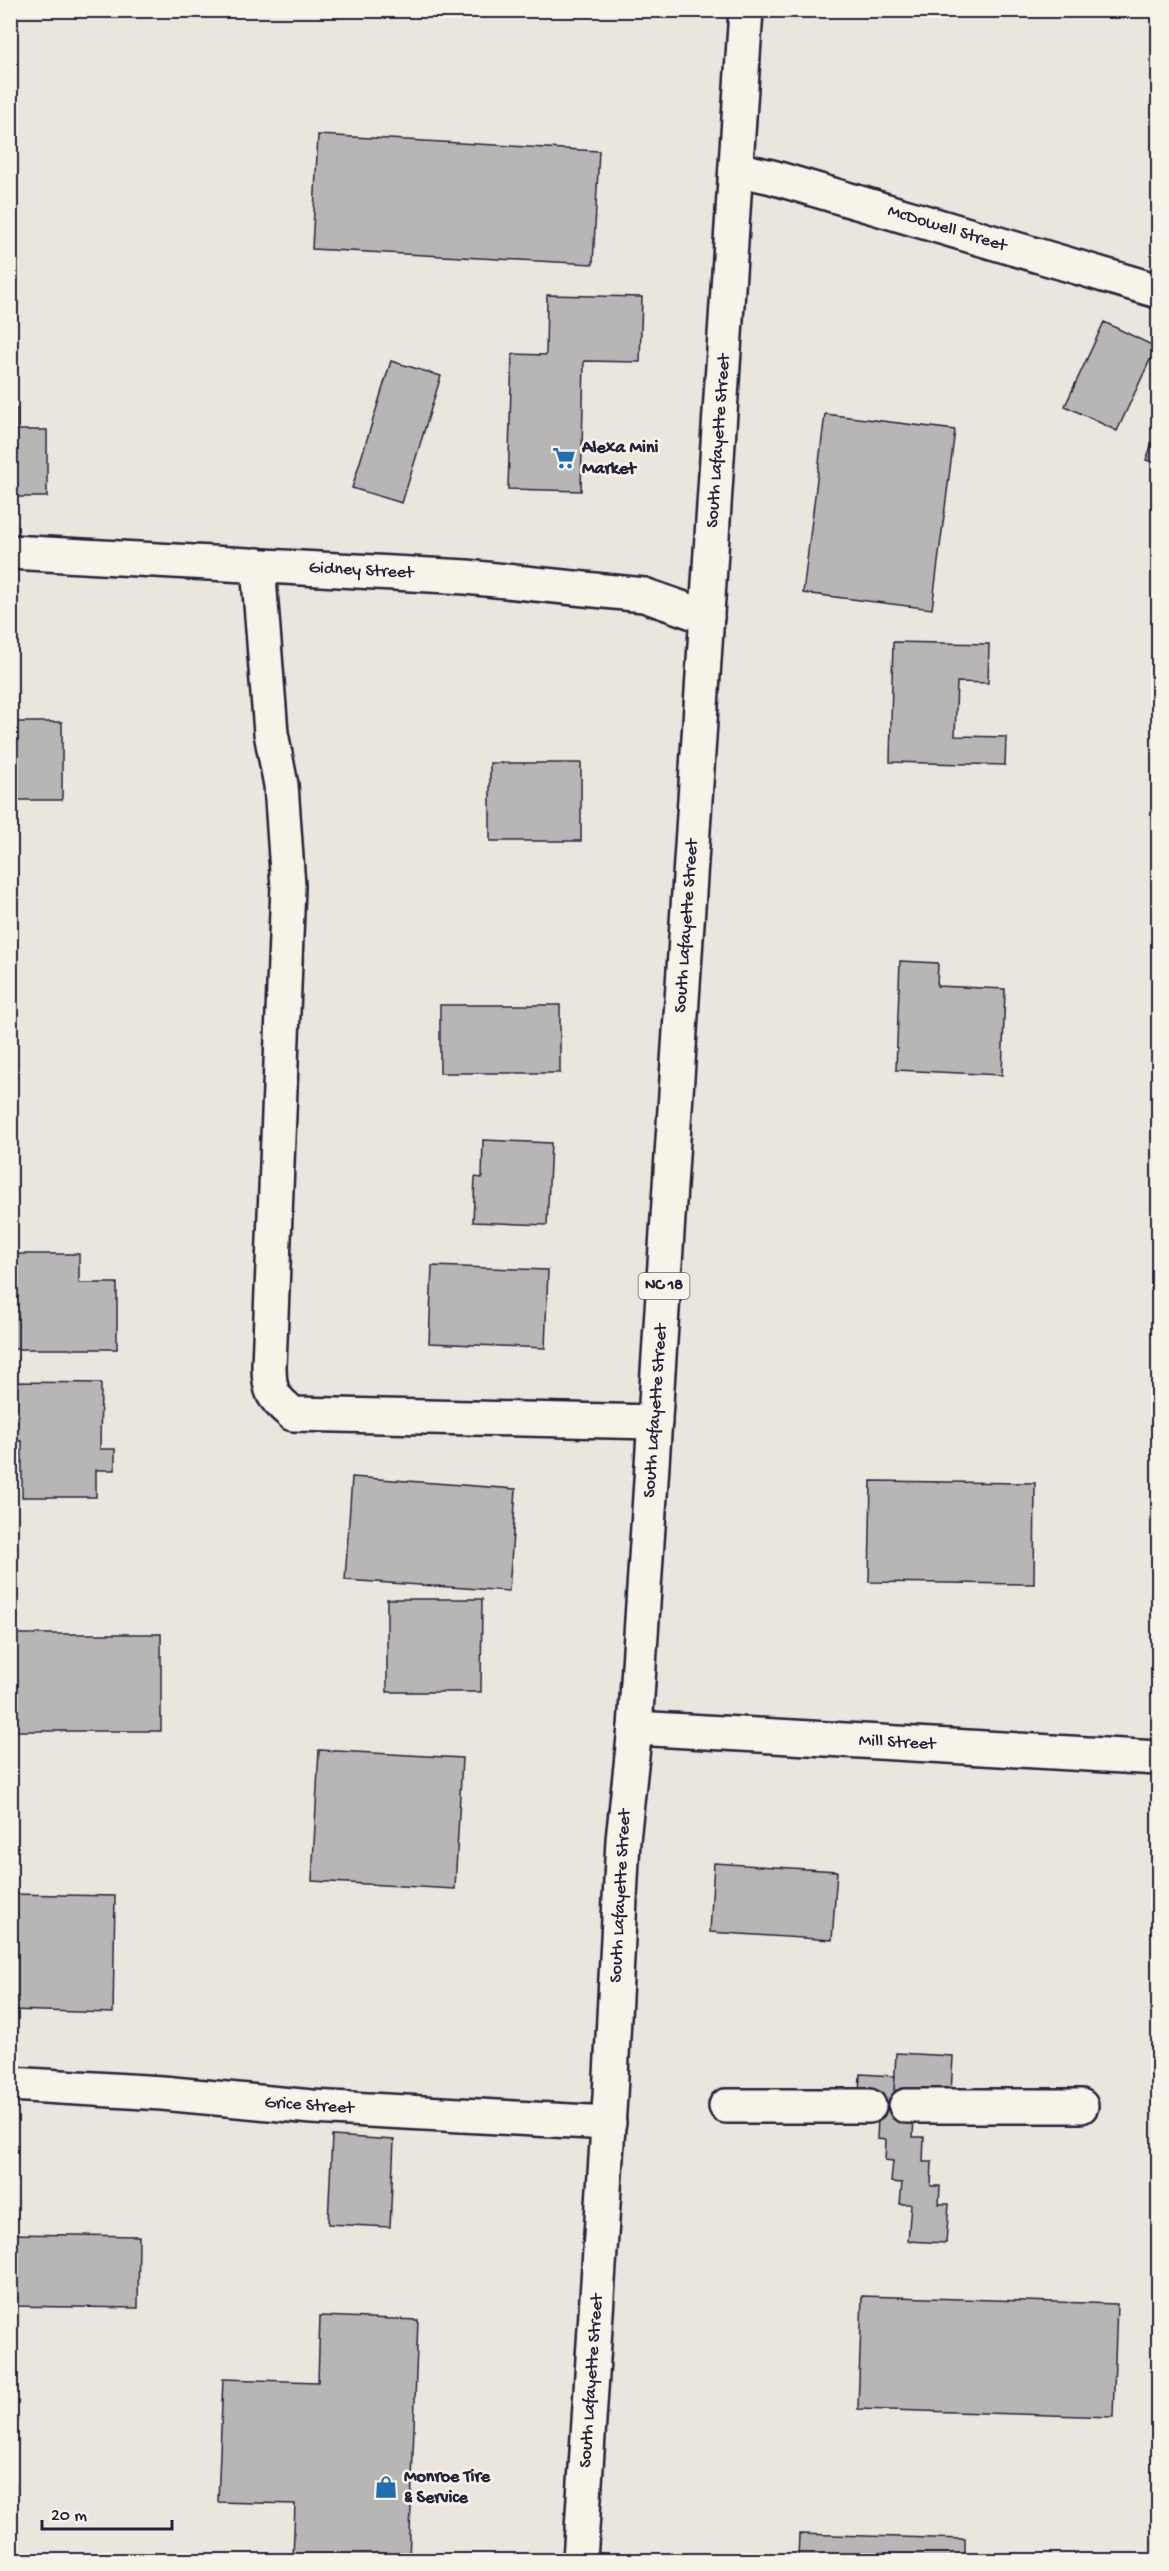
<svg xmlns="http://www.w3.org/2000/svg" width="1169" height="2571" viewBox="0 0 1169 2571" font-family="'Gochi Hand',sans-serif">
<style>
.building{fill:#b8b6b5;stroke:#22223b;stroke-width:1.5}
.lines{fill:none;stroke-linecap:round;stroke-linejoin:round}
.minor-casing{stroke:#22223b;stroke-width:38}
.major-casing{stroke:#22223b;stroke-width:38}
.minor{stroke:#f7f3e8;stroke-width:33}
.major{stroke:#f7f3e8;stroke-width:33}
.labels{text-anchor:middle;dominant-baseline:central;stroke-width:5;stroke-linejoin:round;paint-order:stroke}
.shield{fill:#f7f3e8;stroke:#62616f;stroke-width:1.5}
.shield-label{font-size:16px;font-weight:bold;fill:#22223b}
.street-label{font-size:18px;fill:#22223b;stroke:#f7f3e8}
.poi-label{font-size:18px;font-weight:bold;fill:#22223b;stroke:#f7f3e8;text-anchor:start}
</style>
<rect width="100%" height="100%" fill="#eae6de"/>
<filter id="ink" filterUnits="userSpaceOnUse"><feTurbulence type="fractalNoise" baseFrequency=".0167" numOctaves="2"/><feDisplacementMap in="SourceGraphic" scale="12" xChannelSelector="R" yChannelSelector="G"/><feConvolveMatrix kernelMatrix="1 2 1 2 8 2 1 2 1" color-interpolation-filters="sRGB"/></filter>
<g filter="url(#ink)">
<path class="building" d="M 318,135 L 599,151 L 593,264 L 312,249 Z
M 547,295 L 642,297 L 640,362 L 584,361 L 581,491 L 508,489 L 512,354 L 546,355 Z
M 1104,322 L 1156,347 L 1117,431 L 1065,406 Z
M 391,361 L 441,376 L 402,503 L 352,488 Z
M 10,409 L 17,409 L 17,430 L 47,430 L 47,497 L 10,497 Z
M 825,414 L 955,430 L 932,609 L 803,593 Z
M 1158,427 L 1158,464 L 1146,460 Z
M 893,642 L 989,644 L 988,683 L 957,682 L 955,736 L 1006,737 L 1005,765 L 890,762 Z
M 10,722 L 62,722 L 62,800 L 10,800 Z
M 490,763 L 581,763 L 581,841 L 490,841 Z
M 900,961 L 938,963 L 937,986 L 1005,989 L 1002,1075 L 896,1070 Z
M 440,1005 L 560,1005 L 560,1073 L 440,1073 Z
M 483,1140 L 551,1143 L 547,1225 L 473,1222 L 475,1177 L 482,1178 Z
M 10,1254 L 79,1254 L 79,1283 L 117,1283 L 117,1349 L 10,1349 Z
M 432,1266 L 548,1270 L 545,1348 L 429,1343 Z
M 10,1382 L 101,1383 L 100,1449 L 115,1449 L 115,1470 L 96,1470 L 96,1497 L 22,1497 L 22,1441 L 10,1441 Z
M 352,1477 L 516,1489 L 509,1591 L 345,1580 Z
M 871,1481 L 1035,1483 L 1034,1584 L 869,1582 Z
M 387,1599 L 482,1599 L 481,1692 L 387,1692 Z
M 10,1634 L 161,1634 L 161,1731 L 10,1731 Z
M 319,1750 L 462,1758 L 455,1889 L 312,1881 Z
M 714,1863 L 837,1871 L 832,1940 L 710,1932 Z
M 10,1894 L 115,1896 L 113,2013 L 10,2010 Z
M 896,2053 L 953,2056 L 951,2093 L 894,2090 Z
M 860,2074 L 895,2076 L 894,2090 L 942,2093 L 914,2117 L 913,2137 L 924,2137 L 923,2162 L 932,2162 L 931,2186 L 940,2186 L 939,2204 L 949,2204 L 946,2243 L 908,2241 L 911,2204 L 900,2204 L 902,2183 L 891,2182 L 893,2161 L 885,2160 L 886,2140 L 877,2139 L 878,2117 L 859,2096 Z
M 332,2136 L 394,2140 L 390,2227 L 328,2224 Z
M 10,2234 L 139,2236 L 138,2308 L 10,2306 Z
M 862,2296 L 1117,2304 L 1113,2417 L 858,2409 Z
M 320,2316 L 418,2320 L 409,2560 L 293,2560 L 295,2504 L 218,2502 L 223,2379 L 318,2382 Z
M 10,2482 L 15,2482 L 15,2560 L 10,2560 Z
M 799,2534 L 965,2539 L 965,2560 L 798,2560 Z"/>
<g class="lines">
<g class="minor-casing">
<path id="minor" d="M 736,169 L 772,177 L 1158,291
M 10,552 L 466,577 L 644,595 L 707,617
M 258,565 L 271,733 L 281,785 L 288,886 L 269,1366 C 269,1392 273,1398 293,1414 L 655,1422
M 635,1728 L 1158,1758
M 10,2084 L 162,2093 L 312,2107 L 609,2123
M 726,2106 L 869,2106
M 906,2106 L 1081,2106"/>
</g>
<g class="major-casing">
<path id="major" d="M 580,2560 L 610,2096 L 623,1840 L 635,1728 L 746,10"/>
</g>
<use href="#minor" class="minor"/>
<use href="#major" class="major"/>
</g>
</g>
<defs>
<g id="supermarket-bare" transform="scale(1.8)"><path d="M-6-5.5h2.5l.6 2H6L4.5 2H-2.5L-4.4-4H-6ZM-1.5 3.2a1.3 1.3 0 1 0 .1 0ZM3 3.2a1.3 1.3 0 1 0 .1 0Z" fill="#1f6fb2" stroke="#f7f3e8" stroke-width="2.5" paint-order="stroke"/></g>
<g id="shop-bare" transform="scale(1.8)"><path d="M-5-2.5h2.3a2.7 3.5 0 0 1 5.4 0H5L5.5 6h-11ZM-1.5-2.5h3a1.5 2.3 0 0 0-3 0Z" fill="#1f6fb2" stroke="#f7f3e8" stroke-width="2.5" paint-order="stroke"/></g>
</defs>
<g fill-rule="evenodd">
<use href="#supermarket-bare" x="564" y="458"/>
<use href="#shop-bare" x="386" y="2487"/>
</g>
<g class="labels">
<rect class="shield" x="638.5" y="1273" width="51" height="26" rx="4.5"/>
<g class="shield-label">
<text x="664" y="1286">NC 18</text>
</g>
<g class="street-label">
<text transform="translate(947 229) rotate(17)">McDowell Street</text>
<text transform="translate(719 441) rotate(-86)">South Lafayette Street</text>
<text transform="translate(361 571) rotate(3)">Gidney Street</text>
<text transform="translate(687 926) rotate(-86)">South Lafayette Street</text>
<text transform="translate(656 1411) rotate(-86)">South Lafayette Street</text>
<text transform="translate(897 1743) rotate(3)">Mill Street</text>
<text transform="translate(621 1896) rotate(-87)">South Lafayette Street</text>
<text transform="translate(309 2106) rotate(4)">Grice Street</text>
<text transform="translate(592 2381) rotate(-86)">South Lafayette Street</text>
</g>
<g class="poi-label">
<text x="582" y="448">Alexa Mini<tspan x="582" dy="21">Market</tspan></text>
<text x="404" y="2477">Monroe Tire<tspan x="404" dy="21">&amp; Service</tspan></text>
</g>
</g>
<rect width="1169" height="2571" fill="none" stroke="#f7f3e8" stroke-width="36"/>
<rect x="18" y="18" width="1133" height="2535" fill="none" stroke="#22223b" stroke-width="2" filter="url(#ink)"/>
<path d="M42 2520v9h130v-9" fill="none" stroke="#22223b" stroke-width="3"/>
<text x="51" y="2520" font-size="18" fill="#22223b" stroke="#f7f3e8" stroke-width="4.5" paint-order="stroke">20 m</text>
</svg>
